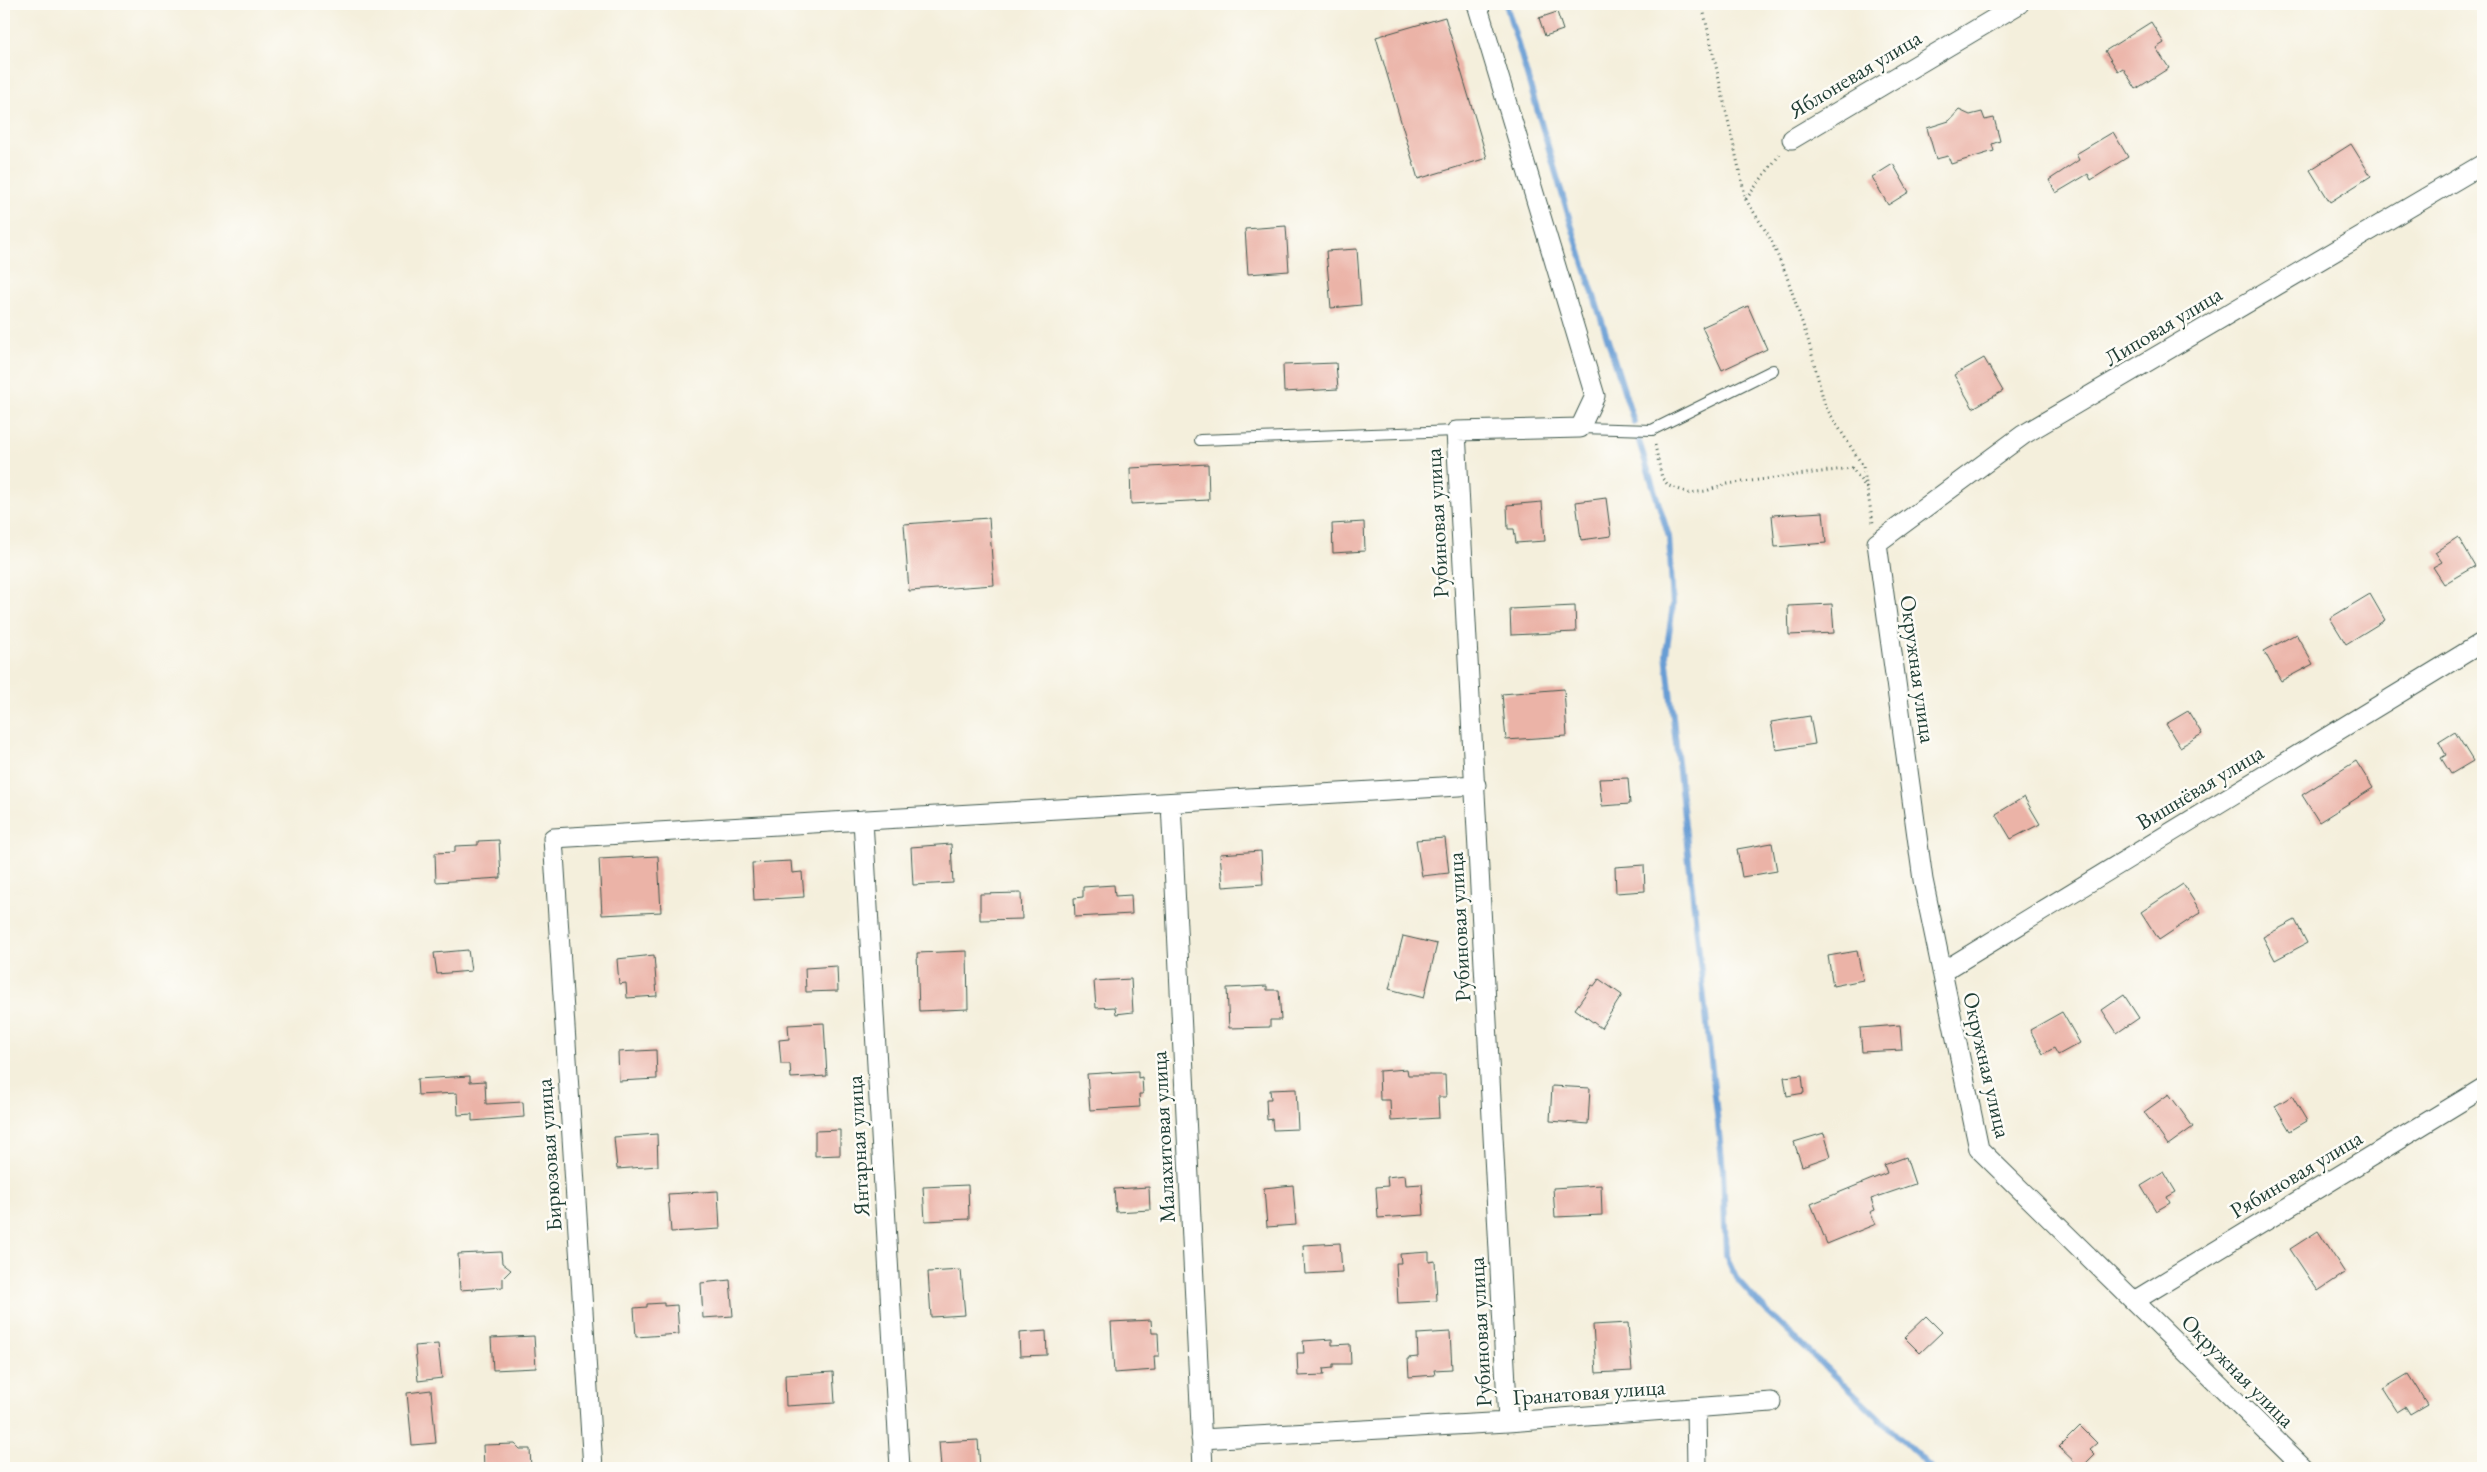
<svg xmlns="http://www.w3.org/2000/svg" width="2487" height="1472" viewBox="0 0 2487 1472" font-family="'EB Garamond',serif">
<style>
.lines{fill:none;stroke-linecap:round;stroke-linejoin:round}
.stream{stroke:#679dd4;stroke-width:6}
.building{fill:#ebb3a7}
.lane-casing{stroke:#3f584d;stroke-width:12}
.street-casing{stroke:#3f584d;stroke-width:21}
.path{stroke:#3f584d;stroke-width:3;stroke-dasharray:1 4;stroke-linecap:butt}
.lane{stroke:#fff;stroke-width:10}
.street{stroke:#fff;stroke-width:19}
.labels{text-anchor:middle;dominant-baseline:central;stroke-width:5;stroke-linejoin:round;paint-order:stroke}
.street-label{font-size:22px;fill:#1f3d34;stroke:#fdfcf7}
</style>
<rect width="100%" height="100%" fill="#fdfcf7"/>
<filter id="ink" filterUnits="userSpaceOnUse"><feTurbulence type="fractalNoise" baseFrequency=".02" numOctaves="2"/><feDisplacementMap in="SourceGraphic" scale="10" xChannelSelector="R" yChannelSelector="G"/><feConvolveMatrix kernelMatrix="1 2 1 2 8 2 1 2 1" color-interpolation-filters="sRGB"/></filter>
<filter id="wash" filterUnits="userSpaceOnUse"><feTurbulence type="fractalNoise" baseFrequency=".0096" numOctaves="4" result="noise"/><feDisplacementMap in="SourceGraphic" scale="20" xChannelSelector="R" yChannelSelector="G"/><feGaussianBlur stdDeviation="1.12" result="paint"/><feColorMatrix in="noise" values="0 0 0 0 0 0 0 0 0 0 0 0 0 0 0 0 0 1.4 0 .05"/><feComposite in="paint" operator="in"/></filter>
<g filter="url(#wash)">
<rect width="100%" height="100%" fill="#f4efdc"/>
<g class="lines">
<path class="stream" d="M 1506,4 L 1571,224 L 1634,422
M 1638,438 L 1669,537 L 1673,605 L 1666,654 L 1723,1169 L 1726,1256 L 1736,1278 L 1761,1306 L 1931,1468"/>
</g>
<g id="blocks">
<path class="building" d="M 1557,12 L 1563,30 L 1545,36 L 1539,18 Z
M 1445,17 L 1487,158 L 1418,179 L 1376,37 Z
M 2151,22 L 2164,43 L 2156,48 L 2169,68 L 2136,89 L 2123,68 L 2118,71 L 2105,51 Z
M 1959,110 L 1970,115 L 1982,112 L 1985,120 L 1994,118 L 2000,141 L 1992,144 L 1994,151 L 1951,164 L 1948,156 L 1936,159 L 1927,128 L 1949,121 Z
M 2113,132 L 2128,157 L 2091,180 L 2088,174 L 2056,193 L 2049,180 L 2079,160 L 2076,154 Z
M 2351,144 L 2371,176 L 2330,202 L 2310,170 Z
M 1893,164 L 1909,192 L 1888,205 L 1872,177 Z
M 1286,226 L 1289,271 L 1248,274 L 1245,229 Z
M 1357,249 L 1361,305 L 1331,308 L 1326,251 Z
M 1748,306 L 1767,349 L 1722,370 L 1702,327 Z
M 1984,358 L 2003,391 L 1973,408 L 1954,375 Z
M 1336,363 L 1338,389 L 1284,392 L 1283,365 Z
M 1208,464 L 1209,500 L 1131,504 L 1130,468 Z
M 1606,498 L 1611,536 L 1581,540 L 1576,502 Z
M 1542,502 L 1545,541 L 1516,543 L 1514,529 L 1508,529 L 1507,505 Z
M 1823,512 L 1826,543 L 1775,547 L 1772,515 Z
M 989,518 L 994,585 L 909,591 L 904,524 Z
M 1364,522 L 1365,551 L 1333,553 L 1332,524 Z
M 2458,537 L 2475,566 L 2444,584 L 2433,567 L 2442,562 L 2435,552 Z
M 2370,594 L 2385,620 L 2346,644 L 2330,618 Z
M 1832,604 L 1834,633 L 1789,635 L 1788,606 Z
M 1575,606 L 1576,632 L 1511,635 L 1510,609 Z
M 2296,634 L 2313,664 L 2281,681 L 2264,651 Z
M 1564,689 L 1567,736 L 1506,740 L 1502,694 Z
M 2188,711 L 2202,734 L 2180,747 L 2166,724 Z
M 1810,716 L 1815,744 L 1776,750 L 1771,722 Z
M 2455,732 L 2473,761 L 2451,774 L 2441,758 L 2446,755 L 2439,742 Z
M 2356,761 L 2373,788 L 2319,822 L 2302,795 Z
M 1628,778 L 1630,804 L 1602,806 L 1599,779 Z
M 2024,797 L 2040,824 L 2011,839 L 1996,814 Z
M 1445,838 L 1449,873 L 1422,876 L 1416,840 Z
M 499,840 L 501,878 L 436,882 L 435,853 L 455,852 L 455,846 L 478,845 L 478,841 Z
M 1772,843 L 1777,871 L 1742,877 L 1737,849 Z
M 951,844 L 953,883 L 913,885 L 911,847 Z
M 1261,851 L 1263,884 L 1223,887 L 1220,854 Z
M 658,856 L 661,912 L 602,915 L 599,859 Z
M 791,861 L 792,873 L 802,872 L 804,897 L 754,900 L 752,863 Z
M 1644,865 L 1645,891 L 1616,893 L 1615,867 Z
M 2183,884 L 2201,912 L 2159,940 L 2141,912 Z
M 1114,885 L 1115,896 L 1131,895 L 1132,914 L 1075,917 L 1074,898 L 1083,897 L 1083,887 Z
M 1021,893 L 1022,919 L 980,920 L 980,894 Z
M 2295,920 L 2307,943 L 2275,960 L 2263,937 Z
M 1403,936 L 1437,944 L 1424,998 L 1389,989 Z
M 468,950 L 471,971 L 437,974 L 434,953 Z
M 967,951 L 968,1009 L 919,1011 L 917,953 Z
M 1857,951 L 1863,980 L 1833,986 L 1828,956 Z
M 654,955 L 657,996 L 627,998 L 626,983 L 619,984 L 617,959 Z
M 837,966 L 838,991 L 806,992 L 805,968 Z
M 1131,979 L 1133,1012 L 1116,1014 L 1115,1007 L 1096,1008 L 1094,981 Z
M 1599,979 L 1622,995 L 1601,1028 L 1575,1009 L 1592,985 L 1594,986 Z
M 1267,986 L 1267,990 L 1279,990 L 1281,1020 L 1270,1020 L 1270,1027 L 1229,1028 L 1227,988 Z
M 2124,995 L 2139,1018 L 2117,1033 L 2102,1010 Z
M 2062,1012 L 2080,1043 L 2058,1055 L 2054,1048 L 2043,1054 L 2030,1030 Z
M 824,1023 L 827,1076 L 791,1078 L 790,1064 L 781,1064 L 779,1040 L 789,1039 L 788,1025 Z
M 1900,1025 L 1902,1050 L 1862,1052 L 1860,1028 Z
M 656,1050 L 657,1079 L 619,1081 L 618,1052 Z
M 1407,1069 L 1408,1075 L 1445,1075 L 1446,1097 L 1438,1097 L 1439,1118 L 1391,1121 L 1390,1100 L 1380,1100 L 1379,1071 Z
M 1138,1071 L 1138,1078 L 1142,1077 L 1143,1094 L 1139,1094 L 1140,1107 L 1090,1110 L 1087,1074 Z
M 1802,1075 L 1804,1093 L 1787,1096 L 1784,1077 Z
M 470,1076 L 470,1082 L 485,1081 L 486,1104 L 523,1102 L 524,1117 L 472,1121 L 472,1114 L 458,1115 L 457,1093 L 418,1095 L 417,1079 Z
M 1552,1086 L 1590,1088 L 1588,1124 L 1550,1121 Z
M 1296,1089 L 1298,1129 L 1273,1130 L 1272,1119 L 1267,1120 L 1266,1099 L 1271,1099 L 1270,1090 Z
M 2169,1094 L 2193,1127 L 2168,1145 L 2144,1112 Z
M 2292,1096 L 2307,1121 L 2290,1131 L 2275,1106 Z
M 840,1130 L 840,1155 L 815,1156 L 815,1131 Z
M 1824,1133 L 1831,1156 L 1802,1166 L 1794,1142 Z
M 657,1134 L 658,1166 L 617,1169 L 614,1137 Z
M 1906,1157 L 1915,1184 L 1871,1199 L 1875,1210 L 1870,1212 L 1876,1224 L 1827,1244 L 1811,1204 L 1887,1173 L 1884,1165 Z
M 2164,1172 L 2176,1192 L 2167,1197 L 2170,1203 L 2156,1211 L 2141,1186 Z
M 1405,1175 L 1406,1185 L 1422,1184 L 1424,1215 L 1378,1218 L 1376,1187 L 1388,1186 L 1387,1177 Z
M 968,1185 L 969,1219 L 925,1221 L 923,1187 Z
M 1293,1185 L 1296,1225 L 1267,1227 L 1264,1188 Z
M 1601,1185 L 1602,1215 L 1555,1217 L 1553,1188 Z
M 1149,1187 L 1150,1210 L 1116,1212 L 1114,1189 Z
M 718,1191 L 720,1229 L 671,1232 L 668,1194 Z
M 2318,1231 L 2345,1273 L 2318,1291 L 2290,1249 Z
M 1340,1243 L 1342,1272 L 1305,1274 L 1303,1245 Z
M 501,1252 L 502,1263 L 511,1270 L 503,1278 L 503,1287 L 460,1290 L 458,1254 Z
M 1429,1252 L 1429,1262 L 1435,1261 L 1437,1301 L 1398,1303 L 1396,1263 L 1401,1263 L 1400,1254 Z
M 961,1270 L 965,1315 L 931,1317 L 928,1272 Z
M 730,1280 L 733,1316 L 703,1318 L 701,1283 Z
M 664,1303 L 664,1306 L 677,1305 L 679,1334 L 636,1337 L 634,1308 L 647,1307 L 647,1304 Z
M 1926,1316 L 1942,1332 L 1920,1353 L 1904,1337 Z
M 1151,1320 L 1152,1333 L 1158,1333 L 1159,1356 L 1154,1356 L 1155,1370 L 1114,1373 L 1111,1322 Z
M 1628,1323 L 1632,1371 L 1596,1373 L 1593,1325 Z
M 1046,1331 L 1047,1355 L 1020,1356 L 1019,1333 Z
M 1450,1332 L 1452,1369 L 1434,1370 L 1435,1375 L 1409,1377 L 1408,1358 L 1418,1357 L 1417,1334 Z
M 534,1336 L 536,1368 L 493,1370 L 491,1338 Z
M 1332,1339 L 1332,1345 L 1350,1344 L 1351,1364 L 1333,1364 L 1333,1368 L 1323,1369 L 1324,1375 L 1298,1376 L 1297,1353 L 1304,1353 L 1303,1341 Z
M 438,1344 L 442,1378 L 418,1381 L 415,1346 Z
M 833,1372 L 835,1403 L 786,1406 L 785,1375 Z
M 2408,1374 L 2427,1404 L 2410,1414 L 2405,1406 L 2397,1411 L 2383,1389 Z
M 431,1390 L 436,1443 L 412,1445 L 407,1393 Z
M 2080,1426 L 2097,1443 L 2090,1449 L 2095,1454 L 2081,1468 L 2059,1447 Z
M 978,1440 L 980,1468 L 941,1468 L 939,1442 Z
M 515,1444 L 520,1449 L 530,1449 L 531,1468 L 484,1468 L 483,1445 Z"/>
</g>
</g>
<g filter="url(#ink)">
<use href="#blocks" fill-opacity="0" stroke="#3f584d" stroke-width="1"/>
<g class="lines">
<g class="lane-casing">
<path id="lane" d="M 1580,428 L 1652,430 L 1773,370
M 1200,440 L 1456,431"/>
</g>
<g class="street-casing">
<path id="street" d="M 1477,4 L 1595,396 L 1580,428 L 1456,431 L 1508,1422
M 1792,139 L 2019,4
M 1171,803 L 1203,1468
M 863,820 L 900,1468
M 1942,972 L 2483,642
M 2134,1301 L 2483,1088
M 1696,1408 L 1697,1468
M 1201,1439 L 1508,1422 L 1771,1402
M 593,1468 L 553,838 L 1476,785
M 2304,1468 L 1979,1149 L 1923,880 L 1877,543 L 2023,435 L 2483,164"/>
</g>
<path class="path" d="M 1702,4 L 1746,200 L 1769,236 L 1786,274 L 1809,343 L 1825,406 L 1863,466 L 1873,523
M 1746,199 L 1780,154
M 1655,445 L 1662,478 L 1669,486 L 1689,493 L 1706,491 L 1727,484 L 1852,468 L 1867,489"/>
<use href="#lane" class="lane"/>
<use href="#street" class="street"/>
</g>
</g>
<g class="labels">
<g class="street-label">
<text transform="translate(1855 74) rotate(-31)">Яблоневая улица</text>
<text transform="translate(2163 326) rotate(-31)">Липовая улица</text>
<text transform="translate(1437 523) rotate(-93)">Рубиновая улица</text>
<text transform="translate(1918 669) rotate(82)">Окружная улица</text>
<text transform="translate(2200 787) rotate(-31)">Вишнёвая улица</text>
<text transform="translate(1459 927) rotate(-93)">Рубиновая улица</text>
<text transform="translate(1987 1065) rotate(77)">Окружная улица</text>
<text transform="translate(1163 1137) rotate(-93)">Малахитовая улица</text>
<text transform="translate(858 1146) rotate(-93)">Янтарная улица</text>
<text transform="translate(549 1155) rotate(-94)">Бирюзовая улица</text>
<text transform="translate(2296 1174) rotate(-31)">Рябиновая улица</text>
<text transform="translate(1480 1332) rotate(-93)">Рубиновая улица</text>
<text transform="translate(2238 1371) rotate(45)">Окружная улица</text>
<text transform="translate(1589 1392) rotate(-4)">Гранатовая улица</text>
</g>
</g>
<rect width="2487" height="1472" fill="none" stroke="#fdfcf7" stroke-width="20"/>
</svg>
